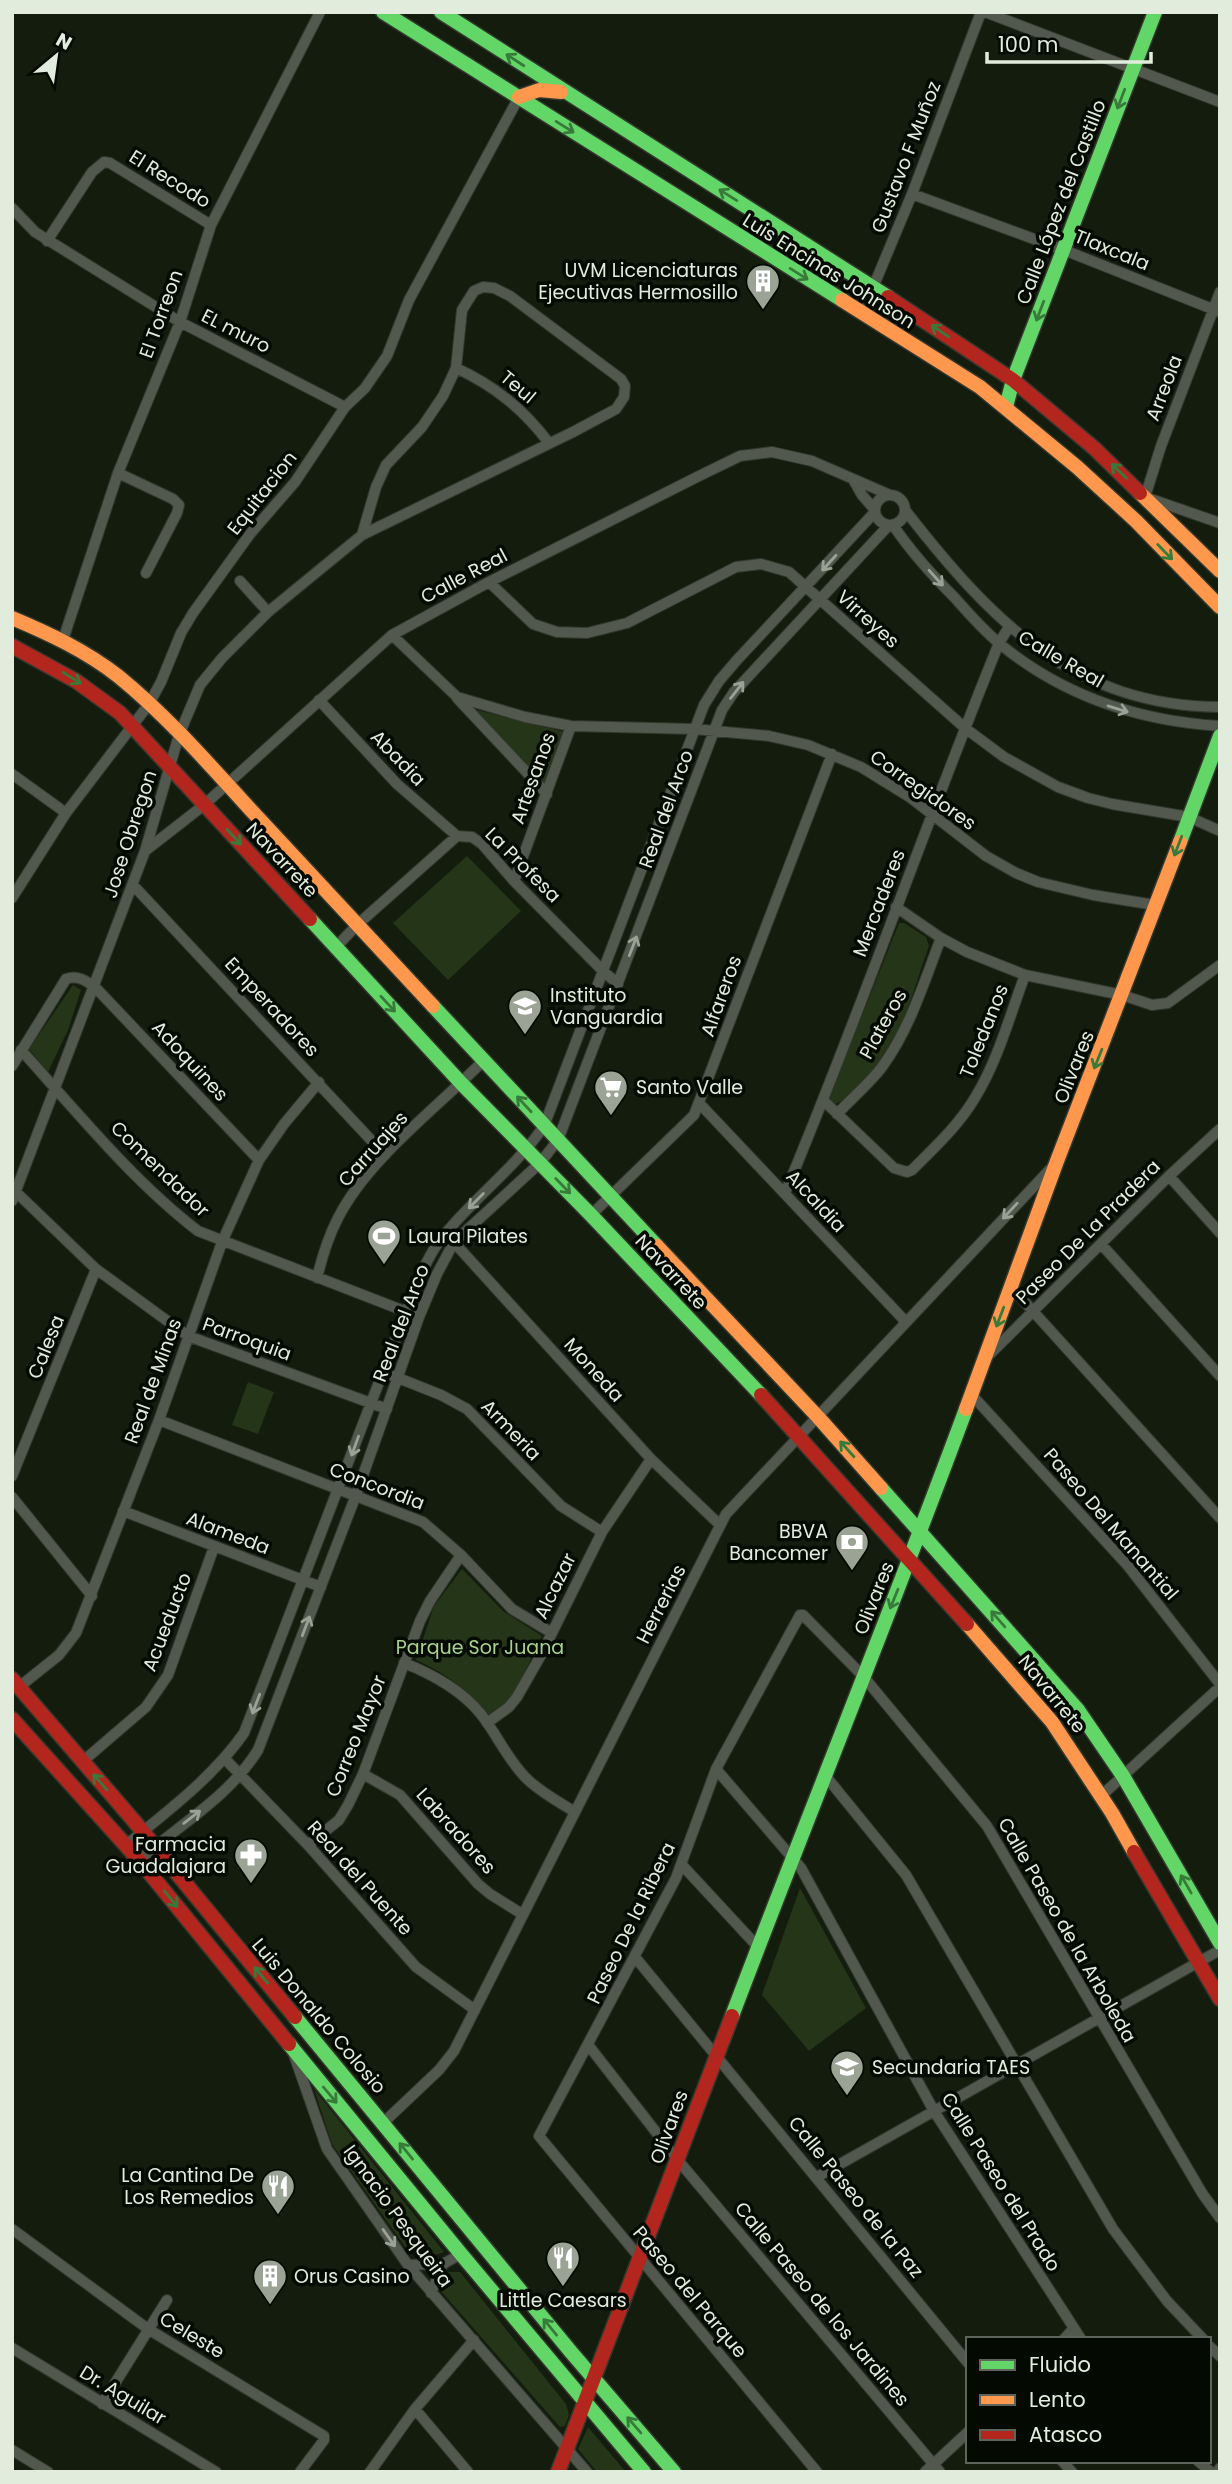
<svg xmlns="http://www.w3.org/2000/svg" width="1232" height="2484" viewBox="0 0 1232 2484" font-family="Poppins,sans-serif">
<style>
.green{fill:#243518}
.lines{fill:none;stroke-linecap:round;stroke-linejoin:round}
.street-casing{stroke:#32382e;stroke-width:12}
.fast-casing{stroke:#32382e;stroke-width:17}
.slow-casing{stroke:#32382e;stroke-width:17}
.jam-casing{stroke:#32382e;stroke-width:17}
.street{stroke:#52584e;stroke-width:10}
.fast{stroke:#63d668;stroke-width:14}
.slow{stroke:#ff974d;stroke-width:14}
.jam{stroke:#b3261e;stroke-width:14}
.oneway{stroke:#387a3a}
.oneway2{stroke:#9aa295}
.labels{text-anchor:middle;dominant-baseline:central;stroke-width:7;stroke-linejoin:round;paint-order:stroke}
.street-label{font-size:19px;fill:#e2ecdc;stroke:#040902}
.poi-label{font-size:19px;fill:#e2ecdc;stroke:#040902;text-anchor:start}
.park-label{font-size:19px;fill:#a7d38c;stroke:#040902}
</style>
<rect width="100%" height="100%" fill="#141c0e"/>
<path class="green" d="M 473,709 L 565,732 L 545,786 Z
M 467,856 L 521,911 L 448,980 L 393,923 Z
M 899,923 L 904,923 L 926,937 L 929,946 C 918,976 909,1012 894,1039 C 885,1057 850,1103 831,1105 L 828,1100 Z
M 73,985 L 81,990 L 68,1030 L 48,1072 L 29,1049 Z
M 248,1382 L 274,1392 L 258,1434 L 232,1425 Z
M 462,1569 L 503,1611 L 542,1636 L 513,1696 L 489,1718 C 464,1688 451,1676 416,1660 L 434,1606 Z
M 800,1888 L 866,2008 L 809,2051 L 762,1995 Z
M 314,2089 L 444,2252 C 430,2258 419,2256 406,2248 L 332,2144 Z
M 449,2272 L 460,2272 L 566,2404 L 569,2415 L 565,2426 L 560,2427 L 440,2290 L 441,2279 Z
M 588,2427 L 626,2472 L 597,2472 L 578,2449 Z"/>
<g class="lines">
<g class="street-casing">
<path id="street" d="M 985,12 L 1220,102
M 912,194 L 1064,250 L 1220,312
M 12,208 L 35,232 L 180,322 L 345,407
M 47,241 L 92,172 L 104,162 L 110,163 L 211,225
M 1220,292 L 1161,446 L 1145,497 L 1220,523
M 862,314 L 912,194 L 981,12
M 456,368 C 495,386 523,409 549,443
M 118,473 L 173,499 L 179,505 L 177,513 L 146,573
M 854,481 L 862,495 L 875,510
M875 510a15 15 0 1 1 30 0a15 15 0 1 1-30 0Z
M 905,510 C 990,619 1072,706 1220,707
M 893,525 C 911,552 932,575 955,598 C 969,614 983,630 1000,644 C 1063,696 1139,721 1220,726
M 240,581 L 268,612
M 489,582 L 533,624 L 557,632 L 587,633 L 627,623 L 736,567 L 761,564 L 789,572 L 965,728 L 1004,757 L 1058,787 L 1088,798 L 1112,804 L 1189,817 L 1220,831
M 392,635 L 457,697 L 525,717 L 571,726 L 694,729 L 769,736 L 808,745 L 861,767 L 911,798 L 986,856 L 1016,873 L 1038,882 L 1093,895 L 1155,905
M 63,640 L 118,473 L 180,322 L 211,225 L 320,12
M 457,698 L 547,794
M 319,700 L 397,784 L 457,836
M 12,774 L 66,813
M 145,851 L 204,805 L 392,635 L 489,582 L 697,477 L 740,456 L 772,452 L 812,461 L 890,495
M 514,881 L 571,726
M 133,885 L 385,1155
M 12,898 L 66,813 L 149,704 L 161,682 L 181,633 L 193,613 L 250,534 L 295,482 L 345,407 L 365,388 L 387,356 L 409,300 L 519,97
M 896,907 L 941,938 L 967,952 L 1025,975 L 1122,995 L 1152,1005 L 1168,1003 L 1220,965
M 336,947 L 357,925 L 457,836 L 472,837 L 482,844 L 514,881 L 602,970 L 618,984
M 21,1050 C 77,1112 132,1180 198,1231 L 412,1314
M 12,1066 L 66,979 C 77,975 85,980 95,987 L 259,1160
M 824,1101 L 894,1168 L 907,1172 L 912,1170 C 935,1147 960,1124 976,1096 C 998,1060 1010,1015 1025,975
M 700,1104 L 906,1322
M 837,1114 C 852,1098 869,1084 882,1067 C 910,1029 924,982 941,938
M 1169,1176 L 1220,1233
M 16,1192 L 96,1269 L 188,1336 L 387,1409
M 785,1193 C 861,1012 925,825 999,643 L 1009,627
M 12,1201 L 145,851 L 179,735 L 200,685 L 222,658 L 268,612 L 362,535 L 376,487 L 386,465 L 422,427 L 443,396 L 456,368 L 462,310 L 474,291 L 483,287 L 494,288 L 510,296 L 621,379 L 625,386 L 624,397 L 616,409 L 573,432 L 362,535
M 591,1215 L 694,1115 L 832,754
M 450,1238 L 651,1459 L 720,1525
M 1101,1244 L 1220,1376
M 317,1278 C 322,1257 328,1237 338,1218 C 368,1159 437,1108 483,1061
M 1012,1288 L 1220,1518
M 985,1359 L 1169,1176 L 1220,1129
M 383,1372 L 441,1395 L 467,1409 L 561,1506 L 602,1532
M 971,1394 L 1128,1566 L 1220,1684
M 159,1420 L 423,1522 L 461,1555 L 512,1609 L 552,1633
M 12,1476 L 96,1269
M 12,1497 L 92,1596
M 123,1511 L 321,1587
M 404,1663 C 432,1674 460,1689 480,1713 C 497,1734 507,1759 526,1778 C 540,1792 559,1802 575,1812
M 19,1687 L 59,1655 L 76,1633 L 159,1420 L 222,1242 L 259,1160 L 284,1124 L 319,1082
M 487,1723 L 509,1707 L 517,1697 L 541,1655 L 602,1532 L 651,1459
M 225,1759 L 308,1845 L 416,1967 L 475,2010
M 82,1762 L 146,1707 L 168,1675 L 214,1547
M 716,1769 L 801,1868 L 934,2111 L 1081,2339
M 363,1774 L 400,1795 L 478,1884 L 490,1894 L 522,1914
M 824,1774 L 906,1875 L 1113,2229 L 1167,2301 L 1203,2339
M 1101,1796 L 1220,1687
M 126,1845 C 168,1811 213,1777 244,1733 L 406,1312 C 417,1285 426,1256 445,1234 C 476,1196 516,1167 544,1126 L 704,705 L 719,681 L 737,660 L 875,512
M 308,1845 L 339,1820 L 348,1805 L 363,1774 L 420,1621 L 430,1601 L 461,1555
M 139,1860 C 179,1825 229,1797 258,1750 L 356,1495 L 419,1317 L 437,1274 L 454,1242 L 540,1163 L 558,1140 L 722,710 L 734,692 L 889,525
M 682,1865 L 758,1947
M 635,1957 L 968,2363
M 589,2046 L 677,2159 L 940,2472
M 294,2055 L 327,2149 L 408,2265 L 587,2472
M 383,2123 L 439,2070 L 454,2051 L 726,1514 L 1054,1165
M 817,2177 L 1220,1950
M 12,2229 L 148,2329 L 324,2436 L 324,2440 L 300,2472
M 408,2265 L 443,2264 L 461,2254
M 431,2293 L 443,2264
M 1064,2339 L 1073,2329
M 1209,2346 L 1220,2356
M 12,2348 L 216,2472
M 102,2404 L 167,2300
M 415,2409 L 468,2472
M 12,2450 L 48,2472
M 1062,2461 L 1072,2472
M 1198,2461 L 1211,2472
M 370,2472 L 415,2409 L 474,2340
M 817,2472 L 539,2136 L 676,1878 L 716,1769 L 800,1615 L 803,1615 L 863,1676 L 987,1826 L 1202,2193 L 1220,2218
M 925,2472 L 968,2432
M 1218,2472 L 1220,2468"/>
</g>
<g class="fast-casing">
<path id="fast" d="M 383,12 L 842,300
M 441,12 L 888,297
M 1006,407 L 1013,380 L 1155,12
M 1180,842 L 1220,736
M 310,919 L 461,1083 L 591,1215 L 761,1395
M 433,1006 L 657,1246
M 881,1488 L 1078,1710 L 1123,1776 L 1220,1943
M 732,2016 C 809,1813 891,1612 966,1409
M 295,2017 L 571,2352 L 674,2472
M 289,2044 L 461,2254 L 644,2472"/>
</g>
<g class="slow-casing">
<path id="slow" d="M 519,97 L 539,90 L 561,92
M 842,300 L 980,387 L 1077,467 L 1136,521 L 1220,607
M 1140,493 L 1220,571
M 12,618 C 50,634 86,651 118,676 C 166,715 208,763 249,808 C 310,874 371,940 433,1006
M 657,1246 L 818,1417 L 881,1488
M 966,1409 L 1057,1161 L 1180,842
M 967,1624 L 1052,1722 L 1112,1813 L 1134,1852"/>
</g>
<g class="jam-casing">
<path id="jam" d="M 888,297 L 1013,380 L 1094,448 L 1140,493
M 12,646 L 76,681 L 120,713 L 310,919
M 761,1395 L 967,1624
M 12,1679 L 134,1821 L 295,2017
M 12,1719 L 139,1860 L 289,2044
M 1134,1852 L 1220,1999
M 558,2472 L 732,2016"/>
</g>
<use href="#street" class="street"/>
<use href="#fast" class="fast"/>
<use href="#slow" class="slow"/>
<use href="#jam" class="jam"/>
</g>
<defs><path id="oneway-shaft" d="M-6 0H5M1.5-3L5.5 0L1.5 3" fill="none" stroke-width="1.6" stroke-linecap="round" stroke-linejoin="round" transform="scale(1.75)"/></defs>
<g class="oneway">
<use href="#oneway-shaft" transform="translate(515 60) rotate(-147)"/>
<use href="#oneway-shaft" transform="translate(1121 99) rotate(111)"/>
<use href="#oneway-shaft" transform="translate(565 127) rotate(32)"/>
<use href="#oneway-shaft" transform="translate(728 195) rotate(-148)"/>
<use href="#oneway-shaft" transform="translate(799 274) rotate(32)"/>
<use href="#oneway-shaft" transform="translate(1040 311) rotate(111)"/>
<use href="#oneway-shaft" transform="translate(940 331) rotate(-146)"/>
<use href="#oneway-shaft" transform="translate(1119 471) rotate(-136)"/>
<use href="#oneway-shaft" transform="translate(1165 552) rotate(46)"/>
<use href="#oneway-shaft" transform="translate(72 678) rotate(32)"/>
<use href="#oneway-shaft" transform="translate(234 837) rotate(47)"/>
<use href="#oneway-shaft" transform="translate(1178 846) rotate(111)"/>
<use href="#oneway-shaft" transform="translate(388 1004) rotate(47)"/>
<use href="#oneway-shaft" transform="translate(1098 1059) rotate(112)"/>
<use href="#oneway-shaft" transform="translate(524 1104) rotate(-133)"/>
<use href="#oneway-shaft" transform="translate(563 1186) rotate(46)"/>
<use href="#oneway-shaft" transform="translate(1000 1317) rotate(111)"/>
<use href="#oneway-shaft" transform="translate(847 1449) rotate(-132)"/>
<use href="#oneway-shaft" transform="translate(894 1599) rotate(112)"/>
<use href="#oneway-shaft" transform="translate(998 1619) rotate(-131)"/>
<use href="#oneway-shaft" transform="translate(100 1782) rotate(-131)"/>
<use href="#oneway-shaft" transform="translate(1186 1884) rotate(-120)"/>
<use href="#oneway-shaft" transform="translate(171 1899) rotate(51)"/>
<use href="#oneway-shaft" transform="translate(261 1975) rotate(-130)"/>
<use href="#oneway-shaft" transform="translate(330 2095) rotate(50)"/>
<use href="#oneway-shaft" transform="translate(406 2151) rotate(-129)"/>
<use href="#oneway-shaft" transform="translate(550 2327) rotate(-129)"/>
<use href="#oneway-shaft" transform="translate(634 2425) rotate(-131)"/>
</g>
<g class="oneway2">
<use href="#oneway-shaft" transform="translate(829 563) rotate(132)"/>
<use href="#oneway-shaft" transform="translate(936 578) rotate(48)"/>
<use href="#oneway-shaft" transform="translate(737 690) rotate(-52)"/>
<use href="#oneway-shaft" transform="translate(1118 709) rotate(17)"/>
<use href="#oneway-shaft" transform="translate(633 946) rotate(-69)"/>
<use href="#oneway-shaft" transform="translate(476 1201) rotate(135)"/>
<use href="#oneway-shaft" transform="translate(1010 1211) rotate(133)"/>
<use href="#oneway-shaft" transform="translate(355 1446) rotate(110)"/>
<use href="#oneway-shaft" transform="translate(306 1626) rotate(-69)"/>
<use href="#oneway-shaft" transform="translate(256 1704) rotate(111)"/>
<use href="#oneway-shaft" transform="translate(192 1817) rotate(-38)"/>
<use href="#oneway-shaft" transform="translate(389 2238) rotate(55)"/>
</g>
<defs>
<g id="building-pin" transform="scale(1.75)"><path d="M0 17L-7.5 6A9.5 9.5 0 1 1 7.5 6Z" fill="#9aa394" stroke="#040902"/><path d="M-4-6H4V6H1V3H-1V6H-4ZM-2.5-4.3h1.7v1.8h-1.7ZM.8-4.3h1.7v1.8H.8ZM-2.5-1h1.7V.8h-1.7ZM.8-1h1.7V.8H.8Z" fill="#fff"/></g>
<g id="school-pin" transform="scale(1.75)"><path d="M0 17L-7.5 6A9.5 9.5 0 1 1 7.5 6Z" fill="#9aa394" stroke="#040902"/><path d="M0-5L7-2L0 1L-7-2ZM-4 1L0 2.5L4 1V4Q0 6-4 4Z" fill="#fff"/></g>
<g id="supermarket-pin" transform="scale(1.75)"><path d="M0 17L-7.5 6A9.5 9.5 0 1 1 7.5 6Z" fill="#9aa394" stroke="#040902"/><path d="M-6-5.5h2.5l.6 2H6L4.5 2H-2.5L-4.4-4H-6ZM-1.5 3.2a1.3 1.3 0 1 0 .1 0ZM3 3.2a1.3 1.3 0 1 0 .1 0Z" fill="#fff"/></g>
<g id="stadium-pin" transform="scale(1.75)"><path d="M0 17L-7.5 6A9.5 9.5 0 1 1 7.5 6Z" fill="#9aa394" stroke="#040902"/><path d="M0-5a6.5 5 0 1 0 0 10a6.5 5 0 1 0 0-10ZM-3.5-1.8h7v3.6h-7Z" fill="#fff"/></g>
<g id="bank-pin" transform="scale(1.75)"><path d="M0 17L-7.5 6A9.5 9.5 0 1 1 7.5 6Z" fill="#9aa394" stroke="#040902"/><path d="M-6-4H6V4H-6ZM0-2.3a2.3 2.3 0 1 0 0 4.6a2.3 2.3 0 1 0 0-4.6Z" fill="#fff"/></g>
<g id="pharmacy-pin" transform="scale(1.75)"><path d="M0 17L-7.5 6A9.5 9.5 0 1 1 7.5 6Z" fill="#9aa394" stroke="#040902"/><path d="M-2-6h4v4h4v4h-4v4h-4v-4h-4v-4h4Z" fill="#fff"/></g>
<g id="restaurant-pin" transform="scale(1.75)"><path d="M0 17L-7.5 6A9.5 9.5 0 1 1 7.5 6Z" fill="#9aa394" stroke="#040902"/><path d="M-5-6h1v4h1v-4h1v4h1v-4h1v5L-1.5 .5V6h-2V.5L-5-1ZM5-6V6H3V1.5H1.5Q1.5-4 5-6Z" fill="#fff"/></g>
</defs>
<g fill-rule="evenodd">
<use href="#building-pin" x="763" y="281"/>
<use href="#school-pin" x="525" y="1006"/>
<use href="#supermarket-pin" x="611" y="1087"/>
<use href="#stadium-pin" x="384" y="1236"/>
<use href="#bank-pin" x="852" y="1542"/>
<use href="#pharmacy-pin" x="251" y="1855"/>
<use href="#school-pin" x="847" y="2067"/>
<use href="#restaurant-pin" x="278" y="2186"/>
<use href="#restaurant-pin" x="563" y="2258"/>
<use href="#building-pin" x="270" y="2276"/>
</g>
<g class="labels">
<g class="street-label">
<text transform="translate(906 157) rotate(-69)">Gustavo F Muñoz</text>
<text transform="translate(170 179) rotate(32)">El Recodo</text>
<text transform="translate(1061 202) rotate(-69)">Calle López del Castillo</text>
<text transform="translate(1112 250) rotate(22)">Tlaxcala</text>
<text transform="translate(829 271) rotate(32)">Luis Encinas Johnson</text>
<text transform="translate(161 314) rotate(-70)">El Torreon</text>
<text transform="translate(236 331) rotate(27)">EL muro</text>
<text transform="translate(518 387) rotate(40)">Teul</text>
<text transform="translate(1164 388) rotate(-69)">Arreola</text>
<text transform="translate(262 493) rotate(-52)">Equitacion</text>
<text transform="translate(464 576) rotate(-28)">Calle Real</text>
<text transform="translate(868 619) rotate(42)">Virreyes</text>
<text transform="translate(1061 659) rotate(30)">Calle Real</text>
<text transform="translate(398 758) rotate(46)">Abadia</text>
<text transform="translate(533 778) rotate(-70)">Artesanos</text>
<text transform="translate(923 790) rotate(35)">Corregidores</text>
<text transform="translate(666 809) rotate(-70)">Real del Arco</text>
<text transform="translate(130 834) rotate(-72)">Jose Obregon</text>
<text transform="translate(282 860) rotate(47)">Navarrete</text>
<text transform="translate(523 865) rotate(45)">La Profesa</text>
<text transform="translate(879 903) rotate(-69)">Mercaderes</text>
<text transform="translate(721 996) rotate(-70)">Alfareros</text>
<text transform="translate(272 1007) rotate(47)">Emperadores</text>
<text transform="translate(883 1024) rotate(-61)">Plateros</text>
<text transform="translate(984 1031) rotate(-68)">Toledanos</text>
<text transform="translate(190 1061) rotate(47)">Adoquines</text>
<text transform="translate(1074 1067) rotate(-68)">Olivares</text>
<text transform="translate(373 1149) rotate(-48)">Carruajes</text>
<text transform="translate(160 1169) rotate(44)">Comendador</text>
<text transform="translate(816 1201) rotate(47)">Alcaldia</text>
<text transform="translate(1088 1232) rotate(-45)">Paseo De La Pradera</text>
<text transform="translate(671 1272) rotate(47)">Navarrete</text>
<text transform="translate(401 1323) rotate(-69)">Real del Arco</text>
<text transform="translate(247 1339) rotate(20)">Parroquia</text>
<text transform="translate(46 1347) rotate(-68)">Calesa</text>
<text transform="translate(594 1370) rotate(48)">Moneda</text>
<text transform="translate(153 1381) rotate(-70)">Real de Minas</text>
<text transform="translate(511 1430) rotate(46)">Armeria</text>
<text transform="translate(377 1486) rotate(21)">Concordia</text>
<text transform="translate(1111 1524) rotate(49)">Paseo Del Manantial</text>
<text transform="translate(228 1533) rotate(21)">Alameda</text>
<text transform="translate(555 1586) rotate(-64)">Alcazar</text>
<text transform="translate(874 1598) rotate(-68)">Olivares</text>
<text transform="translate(661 1604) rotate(-63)">Herrerias</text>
<text transform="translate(167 1622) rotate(-69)">Acueducto</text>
<text transform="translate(1052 1694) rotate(51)">Navarrete</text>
<text transform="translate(356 1736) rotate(-68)">Correo Mayor</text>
<text transform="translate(456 1831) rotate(48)">Labradores</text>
<text transform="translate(360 1878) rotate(48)">Real del Puente</text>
<text transform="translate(631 1923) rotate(-64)">Paseo De la Ribera</text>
<text transform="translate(1067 1930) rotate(60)">Calle Paseo de la Arboleda</text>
<text transform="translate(319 2016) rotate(50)">Luis Donaldo Colosio</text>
<text transform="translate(669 2127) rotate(-70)">Olivares</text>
<text transform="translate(1001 2182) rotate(58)">Calle Paseo del Prado</text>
<text transform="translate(856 2197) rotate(51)">Calle Paseo de la Paz</text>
<text transform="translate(398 2216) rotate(54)">Ignacio Pesqueira</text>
<text transform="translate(690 2292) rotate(50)">Paseo del Parque</text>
<text transform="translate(822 2304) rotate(50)">Calle Paseo de los Jardines</text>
<text transform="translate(192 2335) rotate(31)">Celeste</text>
<text transform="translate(123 2395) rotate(31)">Dr. Aguilar</text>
</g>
<g class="poi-label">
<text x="738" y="270" text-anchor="end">UVM Licenciaturas<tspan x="738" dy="22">Ejecutivas Hermosillo</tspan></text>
<text x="550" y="995">Instituto<tspan x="550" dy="22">Vanguardia</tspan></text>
<text x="636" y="1087">Santo Valle</text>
<text x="408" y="1236">Laura Pilates</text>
<text x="828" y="1531" text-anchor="end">BBVA<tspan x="828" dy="22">Bancomer</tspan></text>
<text x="226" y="1844" text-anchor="end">Farmacia<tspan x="226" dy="22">Guadalajara</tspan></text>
<text x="872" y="2067">Secundaria TAES</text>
<text x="254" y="2175" text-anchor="end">La Cantina De<tspan x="254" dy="22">Los Remedios</tspan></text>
<text x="294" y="2276">Orus Casino</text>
<text x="563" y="2300" text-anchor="middle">Little Caesars</text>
</g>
<g class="park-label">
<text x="480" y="1647">Parque Sor Juana</text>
</g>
</g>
<rect width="1232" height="2484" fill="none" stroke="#e2ecdc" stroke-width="28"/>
<rect x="966" y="2337" width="245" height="126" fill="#040902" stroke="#5d6459" stroke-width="2"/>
<rect x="980" y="2360" width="35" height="10" fill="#63d668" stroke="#5d6459" stroke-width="2"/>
<text x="1029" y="2372" font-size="21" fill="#e2ecdc">Fluido</text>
<rect x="980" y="2395" width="35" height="10" fill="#ff974d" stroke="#5d6459" stroke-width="2"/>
<text x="1029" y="2407" font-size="21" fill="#e2ecdc">Lento</text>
<rect x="980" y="2430" width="35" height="10" fill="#b3261e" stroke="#5d6459" stroke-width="2"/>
<text x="1029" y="2442" font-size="21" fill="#e2ecdc">Atasco</text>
<g transform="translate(56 56) rotate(29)" stroke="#040902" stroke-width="5" paint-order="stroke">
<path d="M0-5L12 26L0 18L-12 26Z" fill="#e2ecdc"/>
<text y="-10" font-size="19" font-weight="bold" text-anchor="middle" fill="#e2ecdc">N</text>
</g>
<path d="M987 52v10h164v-10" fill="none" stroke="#e2ecdc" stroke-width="3.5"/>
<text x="998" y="52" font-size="21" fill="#e2ecdc" stroke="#040902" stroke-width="5" paint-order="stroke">100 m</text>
</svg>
